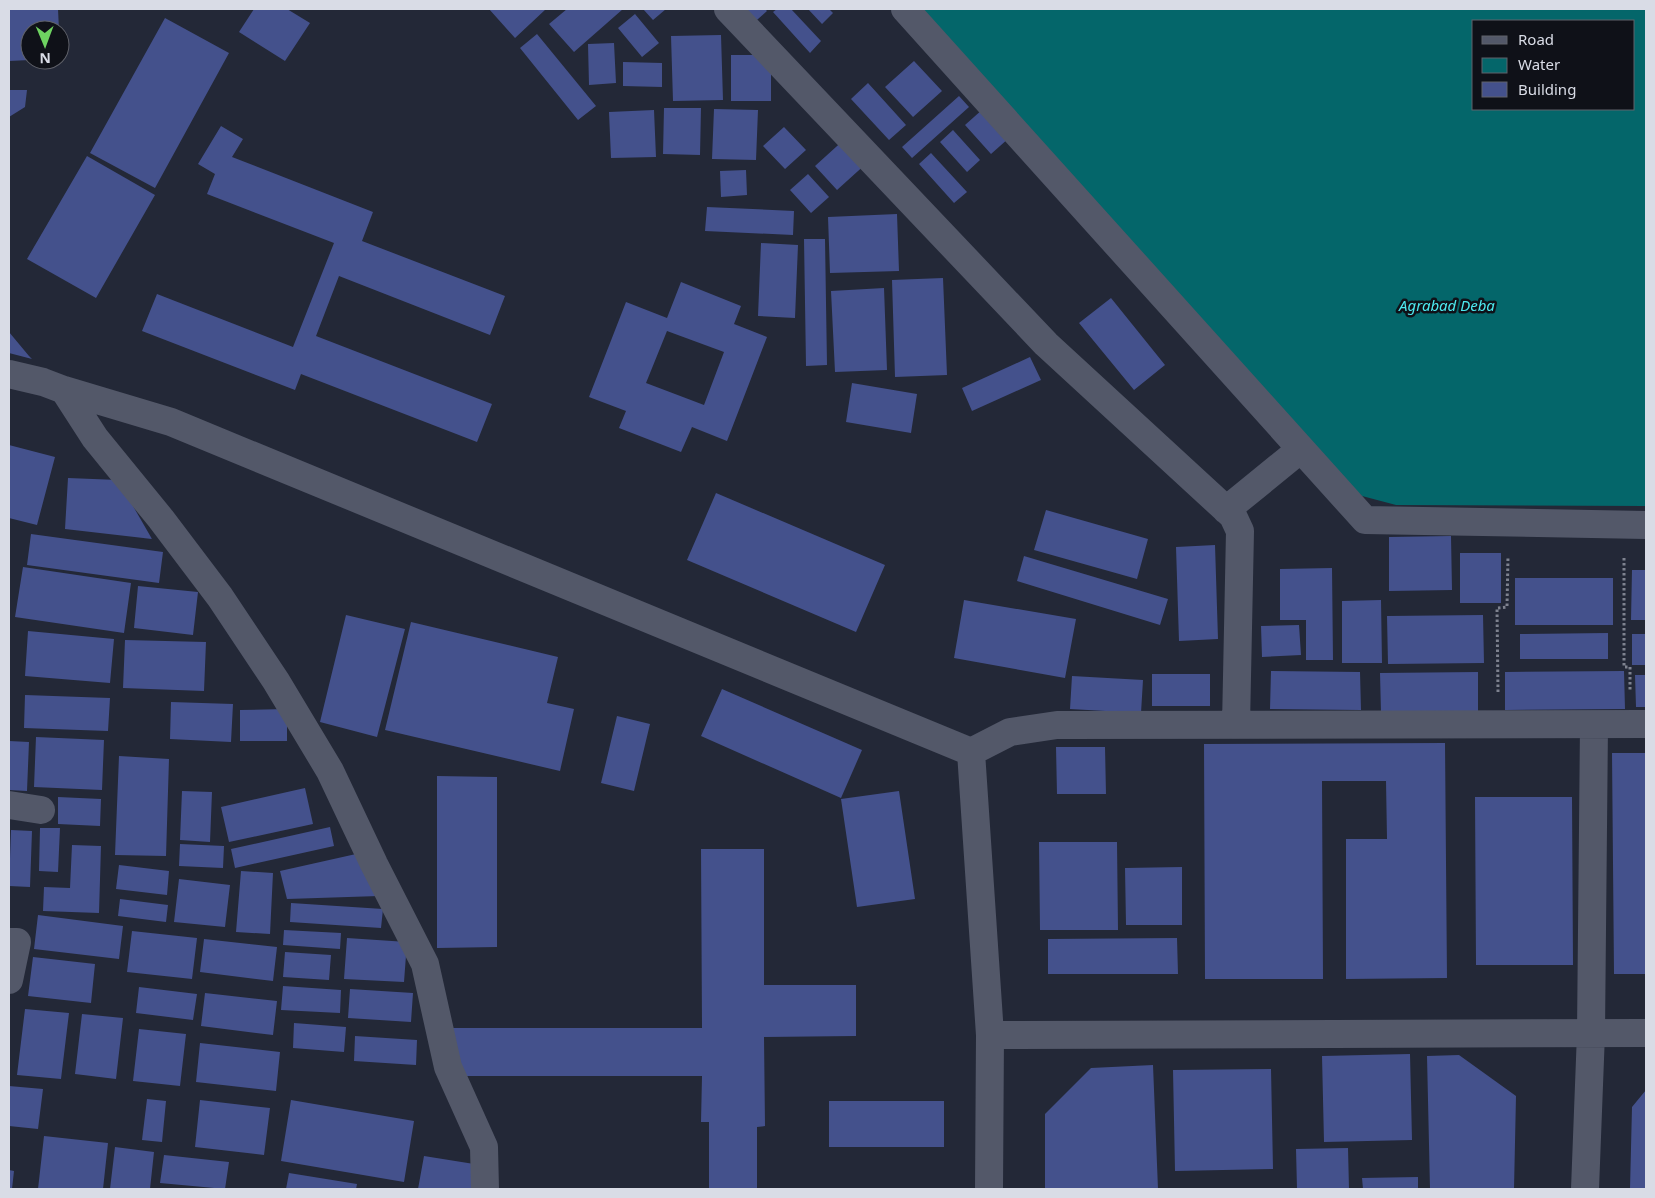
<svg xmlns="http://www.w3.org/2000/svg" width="1655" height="1198" viewBox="0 0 1655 1198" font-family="'Noto Sans',sans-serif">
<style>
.water{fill:#04666a;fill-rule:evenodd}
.building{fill:#44518c;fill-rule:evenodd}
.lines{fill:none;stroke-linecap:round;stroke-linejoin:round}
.path{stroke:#7e828f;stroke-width:3;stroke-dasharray:2.5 2.5;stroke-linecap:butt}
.minor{stroke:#535869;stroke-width:28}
.labels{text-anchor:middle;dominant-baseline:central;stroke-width:5;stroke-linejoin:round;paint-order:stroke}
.water-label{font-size:15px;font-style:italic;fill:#4de9ef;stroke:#0f1118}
</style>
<rect width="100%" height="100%" fill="#232837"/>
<path class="water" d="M 917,9 L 1646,9 L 1646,506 L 1396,505 L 1362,496 L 1324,464 ZM 1474,21 L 1634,21 L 1634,109 L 1474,109 Z"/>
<path class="building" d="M 9,9 L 58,9 L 59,30 L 30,30 L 30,60 L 9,61 Z
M 254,9 L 287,9 L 310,23 L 285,61 L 239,32 Z
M 489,9 L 546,9 L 515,38 Z
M 567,9 L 623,9 L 574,52 L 549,24 Z
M 643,9 L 666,9 L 653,20 Z
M 734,9 L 765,9 L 767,11 L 750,26 Z
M 777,9 L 791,9 L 821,41 L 810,53 L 773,12 Z
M 808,9 L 829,9 L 833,13 L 822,24 Z
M 635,14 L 659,43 L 642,57 L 618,28 Z
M 165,18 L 229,53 L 155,188 L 90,153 Z
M 537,34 L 596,106 L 578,120 L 520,48 Z
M 721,35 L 723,100 L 673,101 L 671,36 Z
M 614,43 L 616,83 L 589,85 L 588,44 Z
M 731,55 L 771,55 L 771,101 L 731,101 Z
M 914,61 L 942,91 L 913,117 L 885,87 Z
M 623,62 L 662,63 L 662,87 L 623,86 Z
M 868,83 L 906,125 L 889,140 L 851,99 Z
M 9,90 L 27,90 L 25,107 L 9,117 Z
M 959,96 L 969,107 L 912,158 L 902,147 Z
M 664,108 L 701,108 L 700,155 L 663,154 Z
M 714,109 L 758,110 L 756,160 L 712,159 Z
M 983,109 L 1009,138 L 991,154 L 965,125 Z
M 654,110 L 656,157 L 611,158 L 609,112 Z
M 221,126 L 243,139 L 232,157 L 373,212 L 362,241 L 505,296 L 490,335 L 339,276 L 316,336 L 492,404 L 477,442 L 301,374 L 295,390 L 142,331 L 157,294 L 293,347 L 334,243 L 207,194 L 215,174 L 198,164 Z
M 784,127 L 806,150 L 785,169 L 763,146 Z
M 953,130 L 980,160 L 967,172 L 940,142 Z
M 847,137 L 868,162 L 837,190 L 815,166 Z
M 931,153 L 967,192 L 954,203 L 919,164 Z
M 87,156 L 155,195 L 96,298 L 27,259 Z
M 746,170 L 747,195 L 721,197 L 720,171 Z
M 808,174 L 829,197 L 811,213 L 790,190 Z
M 707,207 L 794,211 L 793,235 L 705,231 Z
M 897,214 L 899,271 L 830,273 L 828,217 Z
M 804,239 L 825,239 L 827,365 L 806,366 Z
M 761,243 L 798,245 L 795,318 L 758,316 Z
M 943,278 L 947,375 L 895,377 L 892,280 Z
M 681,282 L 741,306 L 734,324 L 767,337 L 727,441 L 692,427 L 681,452 L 619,428 L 626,411 L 589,397 L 626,302 L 667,318 ZM 667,331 L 724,352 L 704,405 L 646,383 Z
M 884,288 L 887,370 L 835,372 L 831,291 Z
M 1111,298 L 1165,365 L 1134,390 L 1079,323 Z
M 9,332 L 29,356 L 32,359 L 9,353 Z
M 1030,357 L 1041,380 L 972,411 L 962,388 Z
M 852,383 L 917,394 L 911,433 L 846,422 Z
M 9,445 L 55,457 L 37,525 L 9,518 Z
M 68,478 L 118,480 L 152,539 L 65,529 Z
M 716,493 L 885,565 L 856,632 L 687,560 Z
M 1046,510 L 1148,539 L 1137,579 L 1034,550 Z
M 31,534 L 163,552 L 159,583 L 27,565 Z
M 1451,536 L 1452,590 L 1389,591 L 1389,537 Z
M 1215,545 L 1218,639 L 1179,641 L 1176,547 Z
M 1460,553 L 1501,553 L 1501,603 L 1460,603 Z
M 1024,556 L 1168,599 L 1160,625 L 1017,581 Z
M 23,567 L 131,583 L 124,633 L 15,617 Z
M 1332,568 L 1333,660 L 1306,660 L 1306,620 L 1280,620 L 1280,569 Z
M 1632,570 L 1646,570 L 1646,620 L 1631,620 Z
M 1515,578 L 1613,578 L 1613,625 L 1515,625 Z
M 138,586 L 198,592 L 193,635 L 134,628 Z
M 964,600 L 1076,619 L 1065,678 L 954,658 Z
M 1381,600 L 1382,663 L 1342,663 L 1342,601 Z
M 346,615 L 405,629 L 377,737 L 320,722 Z
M 1483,615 L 1484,663 L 1388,664 L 1387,616 Z
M 411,622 L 558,657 L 547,703 L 574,709 L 560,771 L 385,730 Z
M 1299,625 L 1301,655 L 1262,657 L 1261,626 Z
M 28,631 L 114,639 L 110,683 L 25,676 Z
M 1608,633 L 1608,659 L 1520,659 L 1520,634 Z
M 1632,634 L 1646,634 L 1646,665 L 1632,665 Z
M 125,640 L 206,642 L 204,691 L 123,688 Z
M 1271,671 L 1360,672 L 1361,710 L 1270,709 Z
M 1624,671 L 1625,709 L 1505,710 L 1505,672 Z
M 1478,672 L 1478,712 L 1381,713 L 1380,673 Z
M 1152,674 L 1210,674 L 1210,706 L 1152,706 Z
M 1635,675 L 1646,675 L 1646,707 L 1636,707 Z
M 1072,676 L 1143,680 L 1141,713 L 1070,709 Z
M 722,689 L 862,750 L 841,798 L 701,736 Z
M 25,695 L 110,698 L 108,731 L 24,728 Z
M 171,702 L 233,704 L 231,742 L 170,739 Z
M 287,709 L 287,741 L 240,741 L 240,710 Z
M 617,716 L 650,724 L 634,791 L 601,783 Z
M 36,737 L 104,740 L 102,790 L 34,787 Z
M 9,741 L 29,742 L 27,791 L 9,790 Z
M 1445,743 L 1447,978 L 1346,979 L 1346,839 L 1387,839 L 1386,781 L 1322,781 L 1323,979 L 1205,979 L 1204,744 Z
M 1056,747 L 1105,747 L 1106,794 L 1057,794 Z
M 1612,753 L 1646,753 L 1646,974 L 1614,974 Z
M 119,756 L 169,759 L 166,856 L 115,855 Z
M 437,776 L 497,777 L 497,947 L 437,948 Z
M 305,788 L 313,824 L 229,842 L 221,807 Z
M 182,791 L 212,792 L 210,842 L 180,840 Z
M 899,791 L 915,899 L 857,907 L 841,799 Z
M 58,797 L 101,799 L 100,826 L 58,824 Z
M 1475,797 L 1572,797 L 1573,965 L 1476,965 Z
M 330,827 L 334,846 L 235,868 L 231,849 Z
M 40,828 L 60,828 L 58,872 L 39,871 Z
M 11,830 L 32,831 L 30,887 L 9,886 Z
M 1039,842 L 1117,842 L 1118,930 L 1040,930 Z
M 180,844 L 224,846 L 223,868 L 179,866 Z
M 72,845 L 101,846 L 99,913 L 43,911 L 44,887 L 70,888 Z
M 701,849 L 764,849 L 764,985 L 856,985 L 856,1036 L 764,1037 L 765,1126 L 757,1127 L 757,1189 L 709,1189 L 709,1122 L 701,1122 L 702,1076 L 443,1076 L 442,1028 L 702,1028 Z
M 356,854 L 379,896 L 287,899 L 280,871 Z
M 119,865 L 169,871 L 167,895 L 116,889 Z
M 1182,867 L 1182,925 L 1126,925 L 1125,868 Z
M 241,871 L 273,873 L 270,934 L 236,932 Z
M 179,879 L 230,885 L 225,927 L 174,922 Z
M 120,899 L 168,905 L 166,922 L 118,916 Z
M 291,903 L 383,909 L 381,928 L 290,922 Z
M 38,915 L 123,926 L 119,959 L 34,949 Z
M 284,930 L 341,933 L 340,949 L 283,945 Z
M 132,931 L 197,938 L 192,979 L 127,972 Z
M 347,938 L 407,942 L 404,982 L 344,979 Z
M 1177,938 L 1178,974 L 1048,974 L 1048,939 Z
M 204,939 L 277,947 L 273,981 L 200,972 Z
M 285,952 L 331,955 L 329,980 L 283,977 Z
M 33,957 L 95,964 L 91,1003 L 28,996 Z
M 283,986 L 341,990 L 340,1013 L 281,1010 Z
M 139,987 L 197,994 L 193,1020 L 136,1013 Z
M 350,989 L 413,993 L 411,1022 L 348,1018 Z
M 205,993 L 277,1001 L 273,1035 L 201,1026 Z
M 25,1009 L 69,1013 L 61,1079 L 17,1075 Z
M 82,1014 L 123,1018 L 116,1079 L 75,1074 Z
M 294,1023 L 346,1027 L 344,1052 L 293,1048 Z
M 139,1029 L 186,1034 L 180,1086 L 133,1081 Z
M 355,1036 L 417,1040 L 416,1065 L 354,1061 Z
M 200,1043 L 280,1052 L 276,1091 L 196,1082 Z
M 1410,1054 L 1412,1140 L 1324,1142 L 1322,1056 Z
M 1459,1055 L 1516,1096 L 1514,1189 L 1430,1189 L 1427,1056 Z
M 1153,1065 L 1158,1189 L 1045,1189 L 1045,1114 L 1091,1068 Z
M 1271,1069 L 1273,1169 L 1175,1171 L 1173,1070 Z
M 9,1086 L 43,1089 L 38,1129 L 9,1126 Z
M 1646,1090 L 1646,1189 L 1630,1189 L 1632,1107 Z
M 147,1099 L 166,1101 L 162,1142 L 142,1140 Z
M 200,1100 L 270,1108 L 264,1155 L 195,1147 Z
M 291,1100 L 414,1121 L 404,1182 L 281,1161 Z
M 829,1101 L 944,1101 L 944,1147 L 829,1147 Z
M 44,1136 L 108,1143 L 103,1189 L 38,1189 Z
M 115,1147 L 154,1152 L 150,1189 L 110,1189 Z
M 1348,1148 L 1349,1189 L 1297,1189 L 1296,1149 Z
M 164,1155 L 229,1162 L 225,1189 L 160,1183 Z
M 424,1156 L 474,1164 L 474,1189 L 418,1189 Z
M 9,1170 L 14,1171 L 12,1189 L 9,1189 Z
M 289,1173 L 357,1184 L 356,1189 L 286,1189 Z
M 1418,1177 L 1418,1189 L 1363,1189 L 1362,1178 Z"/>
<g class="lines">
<path class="path" d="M 1624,558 L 1624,667 L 1630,667 L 1630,691
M 1498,692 L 1497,608 L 1507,607 L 1508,556"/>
<path class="minor" d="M 728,9 L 1046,344 L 1233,516 L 1240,531 L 1236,725
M 905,9 L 1365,520 L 1646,525
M 9,374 L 43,382 L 64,390 L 95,438 L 161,519 L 220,597 L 276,681 L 330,771 L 374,864 L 425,964 L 448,1067 L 484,1147 L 485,1189
M 64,390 L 171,422 L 971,752 L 990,1035 L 989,1189
M 1226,510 L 1301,449
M 971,752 L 1010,732 L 1057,725 L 1646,724
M 9,805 L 41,810
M 9,942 L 17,942 L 9,980
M 990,1035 L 1646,1033
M 1585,1189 L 1591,1033 L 1594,725"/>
</g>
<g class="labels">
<g class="water-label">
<text x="1447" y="305">Agrabad Deba</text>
</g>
</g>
<rect width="1655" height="1198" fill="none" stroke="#d9dce6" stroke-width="20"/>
<rect x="1472" y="20" width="162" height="90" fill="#0f1118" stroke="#60626a"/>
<rect x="1482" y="36" width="25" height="8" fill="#535869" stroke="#60626a"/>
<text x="1518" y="45" font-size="15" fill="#d9dce6">Road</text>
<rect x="1482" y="58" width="25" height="15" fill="#04666a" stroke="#60626a"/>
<text x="1518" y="70" font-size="15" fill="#d9dce6">Water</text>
<rect x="1482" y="82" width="25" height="15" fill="#44518c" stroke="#60626a"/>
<text x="1518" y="95" font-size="15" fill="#d9dce6">Building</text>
<g transform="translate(45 45) rotate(179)"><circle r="24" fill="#0f1118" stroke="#60626a"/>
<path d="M0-4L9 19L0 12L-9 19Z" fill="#6ed361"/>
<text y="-8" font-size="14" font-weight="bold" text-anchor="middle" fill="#d9dce6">N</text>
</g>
</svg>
